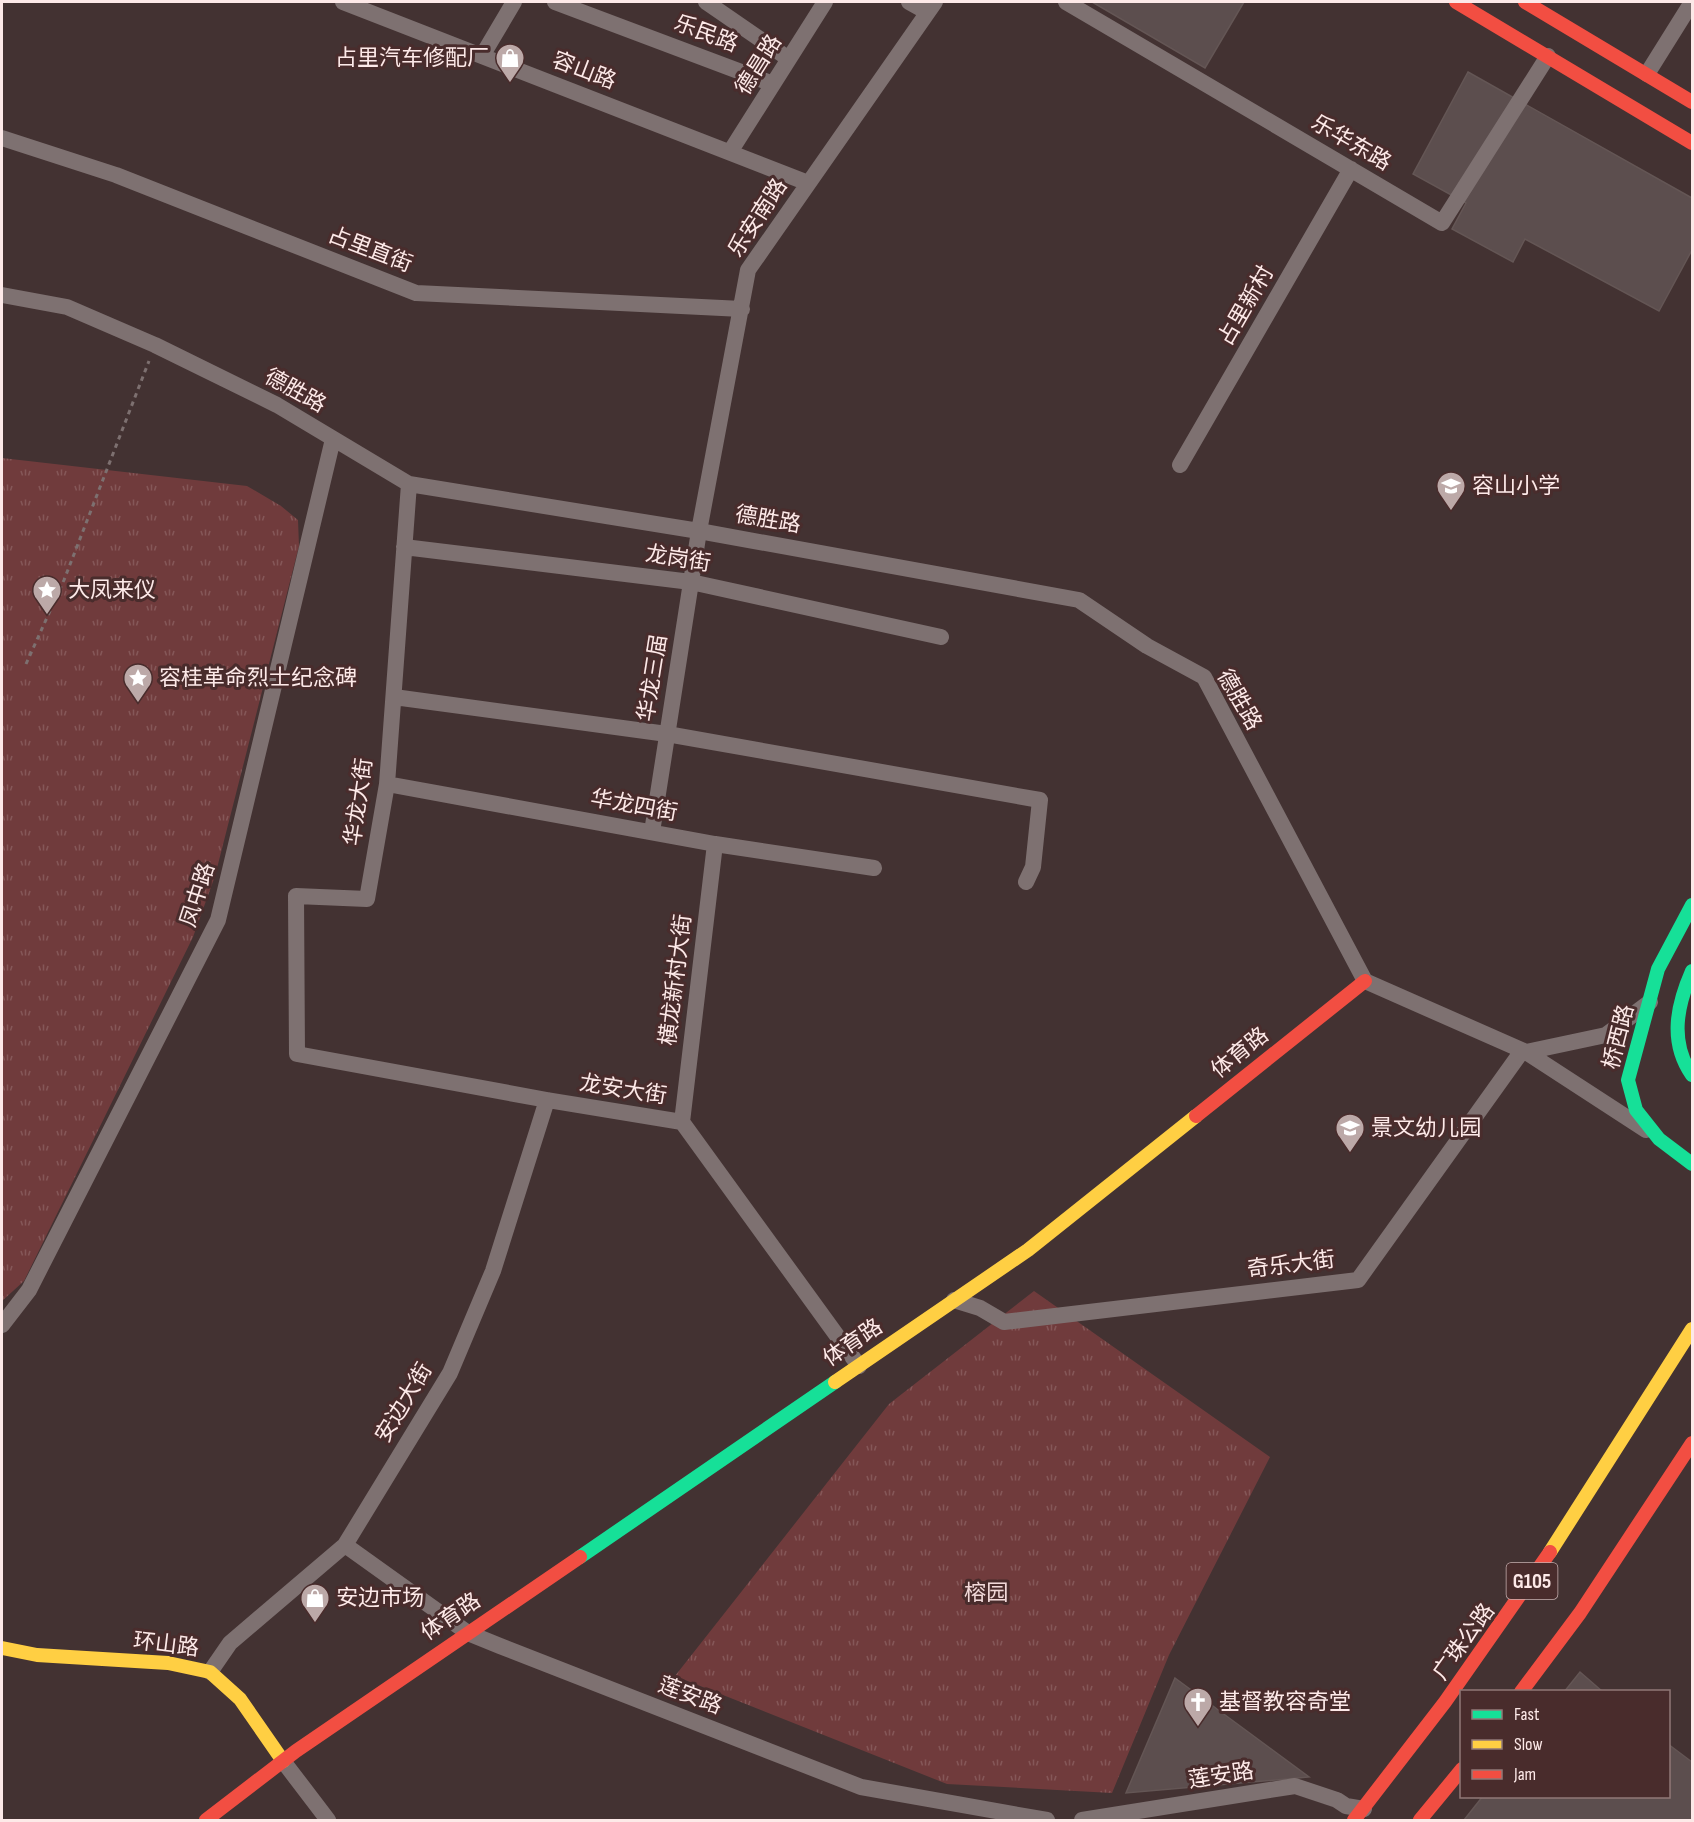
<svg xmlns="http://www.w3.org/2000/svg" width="1694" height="1822" viewBox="0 0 1694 1822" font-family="'Sofia Sans Condensed','Noto Sans SC',sans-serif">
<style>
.park{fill:url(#park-tufts)}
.building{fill:#5c4e4e;stroke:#645655;stroke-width:1.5}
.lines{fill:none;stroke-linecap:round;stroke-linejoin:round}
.path{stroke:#7d7070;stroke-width:3;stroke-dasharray:4.5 4.5;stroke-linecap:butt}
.street{stroke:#7e7171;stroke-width:16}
.fast{stroke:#16e098;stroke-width:14}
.slow{stroke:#ffcf43;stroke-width:14}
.jam{stroke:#f24e42;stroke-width:14}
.labels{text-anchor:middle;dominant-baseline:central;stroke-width:6;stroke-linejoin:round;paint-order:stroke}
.shield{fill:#492c2c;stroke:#c7b0b0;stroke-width:1.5}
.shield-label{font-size:21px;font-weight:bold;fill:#fde9e8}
.street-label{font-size:22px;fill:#fde9e8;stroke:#492c2c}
.poi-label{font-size:22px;fill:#fde9e8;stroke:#492c2c;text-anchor:start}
.park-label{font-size:22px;fill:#f1d9d9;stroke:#492c2c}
</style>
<defs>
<pattern id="park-tufts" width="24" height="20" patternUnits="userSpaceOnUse" patternTransform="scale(1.5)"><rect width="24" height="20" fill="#703b3c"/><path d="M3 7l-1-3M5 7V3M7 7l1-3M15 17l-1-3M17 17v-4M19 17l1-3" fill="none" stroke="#855758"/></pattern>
</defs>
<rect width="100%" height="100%" fill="#433232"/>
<path class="park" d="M 2,458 L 247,486 L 281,506 L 298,520 L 299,546 L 215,876 L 193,937 L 24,1281 L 2,1301 Z
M 1034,1291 L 1270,1457 L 1169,1655 L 1112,1793 L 947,1784 L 675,1676 L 889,1404 Z"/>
<path class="building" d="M 1092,2 L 1244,2 L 1205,68 Z
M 1468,72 L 1692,198 L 1692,250 L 1659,311 L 1525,239 L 1513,262 L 1452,229 L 1466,203 L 1413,174 Z
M 1580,1672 L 1603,1692 L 1564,1692 Z
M 1175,1678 L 1309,1777 L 1126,1793 Z
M 1668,1744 L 1692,1762 L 1692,1820 L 1464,1820 L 1483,1796 L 1668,1796 Z"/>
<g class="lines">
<path class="path" d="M 26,664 L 64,580 L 149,361"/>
<path class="street" d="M 343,2 L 808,183
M 555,2 L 773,84
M 706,2 L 789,59
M 909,2 L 927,12
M 1066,2 L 1442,223 L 1548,56
M 482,56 L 514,2
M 1647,74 L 1692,2
M 2,138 L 116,175 L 416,293 L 742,309
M 730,152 L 825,2
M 2,295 L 67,307 L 155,345 L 277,405 L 409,484 L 699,531 L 1079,600 L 1147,646 L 1204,677 L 1365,981 L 1526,1052 L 1646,1130
M 1180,465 L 1351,169
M 409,484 L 387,784 L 367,899 L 296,896 L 297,1054 L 547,1100 L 682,1122 L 859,1366
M 404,547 L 691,582 L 941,637
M 394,697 L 667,734 L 1040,800 L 1033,867 L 1026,882
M 387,784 L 715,844 L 874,868
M 652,832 L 699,531 L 748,270 L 935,2
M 1526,1052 L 1606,1035 L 1650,1002
M 682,1122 L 715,844
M 954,1300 L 980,1308 L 1004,1322 L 1358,1280 L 1522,1051
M 2,1325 L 29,1290 L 218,920 L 333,439
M 345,1545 L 468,1633 L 500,1646 L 861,1787 L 1047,1820
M 210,1672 L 230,1643 L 345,1545 L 450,1373 L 493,1271 L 547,1100
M 283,1761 L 328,1820
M 1082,1820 L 1295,1786 L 1337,1800 L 1346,1806 L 1364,1809"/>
<path class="fast" d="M 1692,905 L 1658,969 L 1628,1080 L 1636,1110 L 1659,1139 L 1692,1164
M 1692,971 C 1677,1005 1669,1042 1692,1075
M 580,1557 L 835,1382"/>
<path class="slow" d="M 835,1382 L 1028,1250 L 1196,1116
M 1550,1552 L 1692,1329
M 2,1648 L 37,1655 L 168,1663 L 210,1672 L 240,1699 L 283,1761"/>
<path class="jam" d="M 1456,2 L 1692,143
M 1525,2 L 1692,102
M 1196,1116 L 1365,981
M 1521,1692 L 1580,1613 L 1692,1443
M 206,1820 L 296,1751 L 580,1557
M 1354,1820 L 1445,1702 L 1550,1552
M 1420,1820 L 1462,1769"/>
</g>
<defs>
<g id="shop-pin" transform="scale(1.5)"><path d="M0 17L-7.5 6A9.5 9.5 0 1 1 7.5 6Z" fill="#bca9a8" stroke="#492c2c"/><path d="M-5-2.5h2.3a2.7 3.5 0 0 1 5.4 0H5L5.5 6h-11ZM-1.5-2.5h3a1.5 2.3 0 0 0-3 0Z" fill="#fff"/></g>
<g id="school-pin" transform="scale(1.5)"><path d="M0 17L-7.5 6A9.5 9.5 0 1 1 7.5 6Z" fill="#bca9a8" stroke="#492c2c"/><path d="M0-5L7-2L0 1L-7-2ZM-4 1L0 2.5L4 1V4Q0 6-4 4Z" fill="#fff"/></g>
<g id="sight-pin" transform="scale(1.5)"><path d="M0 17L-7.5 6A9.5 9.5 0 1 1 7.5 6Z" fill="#bca9a8" stroke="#492c2c"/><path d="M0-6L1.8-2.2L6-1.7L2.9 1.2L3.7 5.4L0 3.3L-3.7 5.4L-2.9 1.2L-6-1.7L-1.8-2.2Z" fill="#fff"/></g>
<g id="church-pin" transform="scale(1.5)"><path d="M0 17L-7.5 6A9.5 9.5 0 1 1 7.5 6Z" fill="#bca9a8" stroke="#492c2c"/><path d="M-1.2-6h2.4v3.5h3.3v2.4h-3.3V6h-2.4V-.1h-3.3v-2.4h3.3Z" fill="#fff"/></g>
</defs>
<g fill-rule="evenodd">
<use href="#shop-pin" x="510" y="58"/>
<use href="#school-pin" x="1451" y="486"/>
<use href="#sight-pin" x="47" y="590"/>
<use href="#sight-pin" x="138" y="678"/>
<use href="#school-pin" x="1350" y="1128"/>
<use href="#shop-pin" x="315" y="1598"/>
<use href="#church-pin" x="1198" y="1702"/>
</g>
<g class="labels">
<rect class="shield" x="1506.5" y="1563" width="51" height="36" rx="4.5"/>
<g class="shield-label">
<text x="1532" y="1581">G105</text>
</g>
<g class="street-label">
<text transform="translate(706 34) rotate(21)">乐民路</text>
<text transform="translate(759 65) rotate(-58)">德昌路</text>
<text transform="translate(584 71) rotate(21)">容山路</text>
<text transform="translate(1351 143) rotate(30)">乐华东路</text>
<text transform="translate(758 218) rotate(-57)">乐安南路</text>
<text transform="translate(370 250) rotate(21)">占里直街</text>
<text transform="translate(1246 306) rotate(-60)">占里新村</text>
<text transform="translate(295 391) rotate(29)">德胜路</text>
<text transform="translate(768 520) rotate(10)">德胜路</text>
<text transform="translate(678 559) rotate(9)">龙岗街</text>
<text transform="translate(653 678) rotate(-81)">华龙三届</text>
<text transform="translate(1239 700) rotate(60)">德胜路</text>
<text transform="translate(359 802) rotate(-82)">华龙大街</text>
<text transform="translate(634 806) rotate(10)">华龙四街</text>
<text transform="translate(198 895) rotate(-72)">凤中路</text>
<text transform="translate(676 980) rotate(-83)">横龙新村大街</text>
<text transform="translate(1619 1037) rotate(-76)">桥西路</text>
<text transform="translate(1240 1053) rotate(-39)">体育路</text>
<text transform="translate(623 1090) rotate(9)">龙安大街</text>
<text transform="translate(1291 1265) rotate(-7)">奇乐大街</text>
<text transform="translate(853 1343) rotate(-34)">体育路</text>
<text transform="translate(404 1403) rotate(-59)">安边大街</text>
<text transform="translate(451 1617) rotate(-34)">体育路</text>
<text transform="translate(1464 1642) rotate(-54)">广珠公路</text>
<text transform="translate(166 1645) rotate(7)">环山路</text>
<text transform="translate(690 1696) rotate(21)">莲安路</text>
<text transform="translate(1221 1776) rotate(-9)">莲安路</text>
</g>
<g class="poi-label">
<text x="489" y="58" text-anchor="end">占里汽车修配厂</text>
<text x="1472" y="486">容山小学</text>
<text x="68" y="590">大凤来仪</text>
<text x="159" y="678">容桂革命烈士纪念碑</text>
<text x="1371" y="1128">景文幼儿园</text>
<text x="336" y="1598">安边市场</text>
<text x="1219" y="1702">基督教容奇堂</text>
</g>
<g class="park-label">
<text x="986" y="1593">榕园</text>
</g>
</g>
<rect width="1694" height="1822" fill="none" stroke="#fde9e8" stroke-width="6"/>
<rect x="1460" y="1690" width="210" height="108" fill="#492c2c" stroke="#917877" stroke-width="1.5"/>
<rect x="1472" y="1710" width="30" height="9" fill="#16e098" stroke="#917877" stroke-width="1.5"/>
<text x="1514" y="1720" font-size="18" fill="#fde9e8">Fast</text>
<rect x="1472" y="1740" width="30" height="9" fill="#ffcf43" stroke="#917877" stroke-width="1.5"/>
<text x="1514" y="1750" font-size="18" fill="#fde9e8">Slow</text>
<rect x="1472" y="1770" width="30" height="9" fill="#f24e42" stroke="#917877" stroke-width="1.5"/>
<text x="1514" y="1780" font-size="18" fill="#fde9e8">Jam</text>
</svg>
